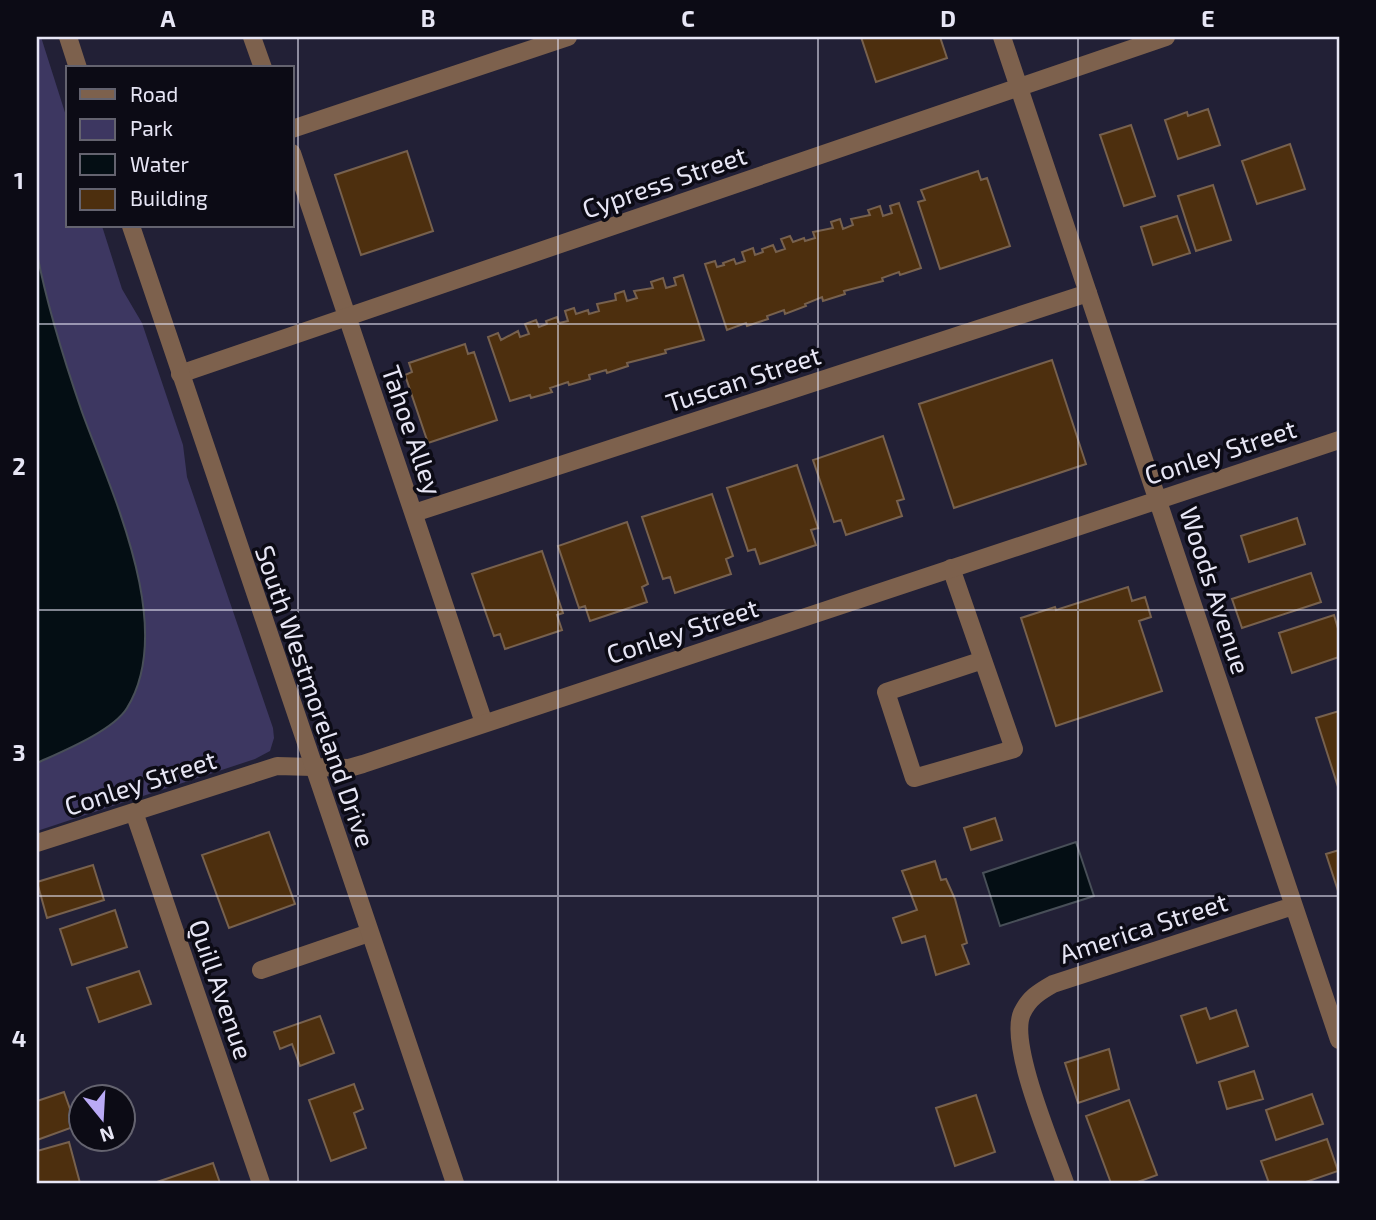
<svg xmlns="http://www.w3.org/2000/svg" width="1376" height="1220" viewBox="0 0 1376 1220" font-family="'Exo 2',sans-serif">
<style>
.green{fill:#3d3761}
.water{fill:#040e14;stroke:#484f58;stroke-width:2}
.building{fill:#4d2f0e;stroke:#77614e;stroke-width:2}
.lines{fill:none;stroke-linecap:round;stroke-linejoin:round}
.service{stroke:#7d614d;stroke-width:18}
.minor{stroke:#7d614d;stroke-width:18}
.tertiary{stroke:#7d614d;stroke-width:18}
.grid{fill:none;stroke:#e7e6f5;stroke-width:2;stroke-opacity:0.55}
.labels{text-anchor:middle;dominant-baseline:central;stroke-width:7;stroke-linejoin:round;paint-order:stroke}
.street-label{font-size:26px;fill:#e7e6f5;stroke:#0c0b15}
.neatline{fill:none;stroke:#e7e6f5;stroke-width:2.5}
.grid-label{font-size:23px;text-anchor:middle;font-weight:bold;fill:#e7e6f5}
</style>
<rect width="100%" height="100%" fill="#222036"/>
<path class="green" d="M 37,37 L 41,37 L 68,122 L 68,226 L 102,226 L 122,289 L 142,323 L 183,445 L 187,477 L 273,728 L 274,738 L 270,751 L 255,759 L 37,831 Z"/>
<path class="water" d="M 37,253 C 47,307 64,360 82,412 C 111,492 177,627 127,708 C 113,731 61,752 37,763 Z
M 1076,842 L 1094,896 L 1000,926 L 983,873 Z"/>
<path class="building" d="M 861,37 L 940,37 L 947,58 L 876,82 Z
M 1208,109 L 1220,145 L 1178,159 L 1165,120 L 1187,112 L 1188,116 Z
M 1131,125 L 1155,196 L 1124,206 L 1100,135 Z
M 1290,144 L 1305,189 L 1257,204 L 1242,161 Z
M 407,151 L 433,231 L 361,255 L 335,175 Z
M 978,171 L 981,180 L 987,178 L 1010,246 L 940,269 L 918,202 L 925,200 L 921,190 Z
M 1213,185 L 1231,240 L 1196,251 L 1178,196 Z
M 899,203 L 921,268 L 900,275 L 899,272 L 882,278 L 883,281 L 844,291 L 845,294 L 823,301 L 822,297 L 805,304 L 806,306 L 785,314 L 784,310 L 767,316 L 768,319 L 747,326 L 746,323 L 727,330 L 705,264 L 715,261 L 717,267 L 724,265 L 723,263 L 734,259 L 736,264 L 745,261 L 742,252 L 753,248 L 755,255 L 763,252 L 762,249 L 773,245 L 776,252 L 785,249 L 781,239 L 790,236 L 793,242 L 804,238 L 805,241 L 815,238 L 813,232 L 833,228 L 831,222 L 840,219 L 843,229 L 853,225 L 851,219 L 870,215 L 868,210 L 880,206 L 883,216 L 892,213 L 890,206 Z
M 1177,216 L 1190,253 L 1153,265 L 1141,227 Z
M 683,275 L 704,340 L 665,350 L 666,353 L 627,363 L 628,366 L 607,373 L 606,370 L 589,375 L 590,379 L 569,385 L 568,382 L 550,388 L 552,392 L 531,398 L 530,395 L 510,401 L 488,337 L 498,333 L 501,340 L 518,331 L 520,337 L 529,334 L 525,324 L 536,320 L 539,327 L 547,324 L 546,321 L 557,317 L 559,323 L 568,321 L 565,311 L 574,308 L 576,314 L 588,310 L 589,314 L 599,311 L 597,304 L 616,300 L 615,294 L 624,291 L 627,301 L 637,298 L 634,291 L 653,288 L 651,282 L 663,278 L 666,288 L 676,285 L 674,278 Z
M 465,344 L 468,354 L 474,352 L 497,420 L 428,443 L 405,375 L 412,372 L 409,363 Z
M 1052,360 L 1086,464 L 954,508 L 919,404 Z
M 883,436 L 904,499 L 897,501 L 902,516 L 846,535 L 841,520 L 834,522 L 813,460 Z
M 797,465 L 818,528 L 811,530 L 816,545 L 760,564 L 755,549 L 748,551 L 727,488 Z
M 712,494 L 733,556 L 726,559 L 731,574 L 675,593 L 670,577 L 663,579 L 642,517 Z
M 1297,518 L 1305,544 L 1249,562 L 1241,536 Z
M 627,522 L 648,584 L 642,587 L 647,602 L 590,621 L 585,606 L 579,608 L 558,546 Z
M 542,551 L 563,613 L 557,615 L 562,630 L 505,649 L 500,634 L 494,636 L 472,574 Z
M 1311,573 L 1321,602 L 1242,628 L 1232,599 Z
M 1128,587 L 1132,601 L 1145,597 L 1151,617 L 1139,621 L 1162,691 L 1056,726 L 1021,618 L 1055,607 L 1056,610 Z
M 1334,615 L 1339,632 L 1339,657 L 1292,673 L 1279,633 Z
M 1339,711 L 1339,790 L 1316,718 Z
M 995,818 L 1002,840 L 971,850 L 964,828 Z
M 269,832 L 295,904 L 229,928 L 202,855 Z
M 1339,850 L 1339,894 L 1326,854 Z
M 935,861 L 941,880 L 946,879 L 955,899 L 967,943 L 962,945 L 969,964 L 936,975 L 925,936 L 902,943 L 893,918 L 917,910 L 902,871 Z
M 93,865 L 104,900 L 47,918 L 37,882 Z
M 115,910 L 127,947 L 72,965 L 60,929 Z
M 139,971 L 151,1004 L 99,1022 L 87,988 Z
M 1206,1008 L 1210,1019 L 1236,1010 L 1248,1046 L 1197,1063 L 1181,1016 Z
M 320,1016 L 334,1053 L 300,1066 L 292,1044 L 280,1049 L 274,1032 Z
M 1109,1049 L 1119,1089 L 1078,1103 L 1065,1063 Z
M 1254,1071 L 1263,1099 L 1227,1109 L 1219,1082 Z
M 354,1084 L 363,1109 L 354,1113 L 366,1148 L 331,1161 L 309,1100 Z
M 64,1092 L 76,1126 L 37,1140 L 37,1101 Z
M 1312,1094 L 1323,1124 L 1276,1140 L 1266,1110 Z
M 976,1095 L 995,1152 L 955,1166 L 936,1108 Z
M 1129,1100 L 1157,1175 L 1135,1183 L 1111,1183 L 1086,1116 Z
M 1327,1139 L 1338,1171 L 1303,1183 L 1269,1183 L 1261,1161 Z
M 69,1142 L 80,1183 L 37,1183 L 37,1151 Z
M 213,1163 L 220,1183 L 154,1183 Z"/>
<g class="lines">
<path class="service" d="M 252,37 L 263,68
M 292,129 L 568,37
M 292,153 L 484,723
M 414,513 L 1088,293
M 951,568 L 983,660
M 983,660 L 1014,749 L 914,778 L 886,692 Z
M 261,970 L 369,933"/>
<path class="minor" d="M 1002,37 L 1339,1040
M 180,374 L 1166,37
M 134,812 L 261,1183
M 37,843 L 277,766 L 349,768 L 363,764 L 1339,440
M 1065,1183 C 1053,1148 1008,1044 1022,1013 C 1029,998 1039,992 1053,984 L 1293,906"/>
<path class="tertiary" d="M 68,37 L 78,68
M 131,226 L 455,1183"/>
</g>
<path class="grid" d="M 298,37 L 298,1183M 558,37 L 558,1183M 818,37 L 818,1183M 1078,37 L 1078,1183M 37,324 L 1339,324M 37,610 L 1339,610M 37,896 L 1339,896"/>
<g class="labels">
<g class="street-label">
<text transform="translate(664 181) rotate(-19)">Cypress Street</text>
<text transform="translate(743 378) rotate(-18)">Tuscan Street</text>
<text transform="translate(413 430) rotate(71)">Tahoe Alley</text>
<text transform="translate(1220 451) rotate(-18)">Conley Street</text>
<text transform="translate(1216 590) rotate(72)">Woods Avenue</text>
<text transform="translate(682 630) rotate(-18)">Conley Street</text>
<text transform="translate(316 696) rotate(71)">South Westmoreland Drive</text>
<text transform="translate(140 782) rotate(-18)">Conley Street</text>
<text transform="translate(1143 927) rotate(-18)">America Street</text>
<text transform="translate(222 989) rotate(71)">Quill Avenue</text>
</g>
</g>
<rect width="1376" height="1220" fill="none" stroke="#0c0b15" stroke-width="77"/>
<rect x="66" y="66" width="228" height="161" fill="#0c0b15" stroke="#64636f" stroke-width="2"/>
<rect x="80" y="89" width="35" height="10" fill="#7d614d" stroke="#64636f" stroke-width="2"/>
<text x="130" y="102" font-size="21" fill="#e7e6f5">Road</text>
<rect x="80" y="119" width="35" height="21" fill="#3d3761" stroke="#64636f" stroke-width="2"/>
<text x="130" y="136" font-size="21" fill="#e7e6f5">Park</text>
<rect x="80" y="154" width="35" height="21" fill="#040e14" stroke="#64636f" stroke-width="2"/>
<text x="130" y="172" font-size="21" fill="#e7e6f5">Water</text>
<rect x="80" y="189" width="35" height="21" fill="#4d2f0e" stroke="#64636f" stroke-width="2"/>
<text x="130" y="206" font-size="21" fill="#e7e6f5">Building</text>
<g transform="translate(102 1118) rotate(162)"><circle r="33" fill="#0c0b15" stroke="#64636f" stroke-width="2"/>
<path d="M0-5L12 26L0 18L-12 26Z" fill="#baaaf6"/>
<text y="-10" font-size="19" font-weight="bold" text-anchor="middle" fill="#e7e6f5">N</text>
</g>
<rect x="38" y="38" width="1300" height="1144" class="neatline"/>
<g class="grid-label">
<text x="168" y="27">A</text>
<text x="428" y="27">B</text>
<text x="688" y="27">C</text>
<text x="948" y="27">D</text>
<text x="1208" y="27">E</text>
<text x="19" y="189">1</text>
<text x="19" y="475">2</text>
<text x="19" y="761">3</text>
<text x="19" y="1047">4</text>
</g>
</svg>
